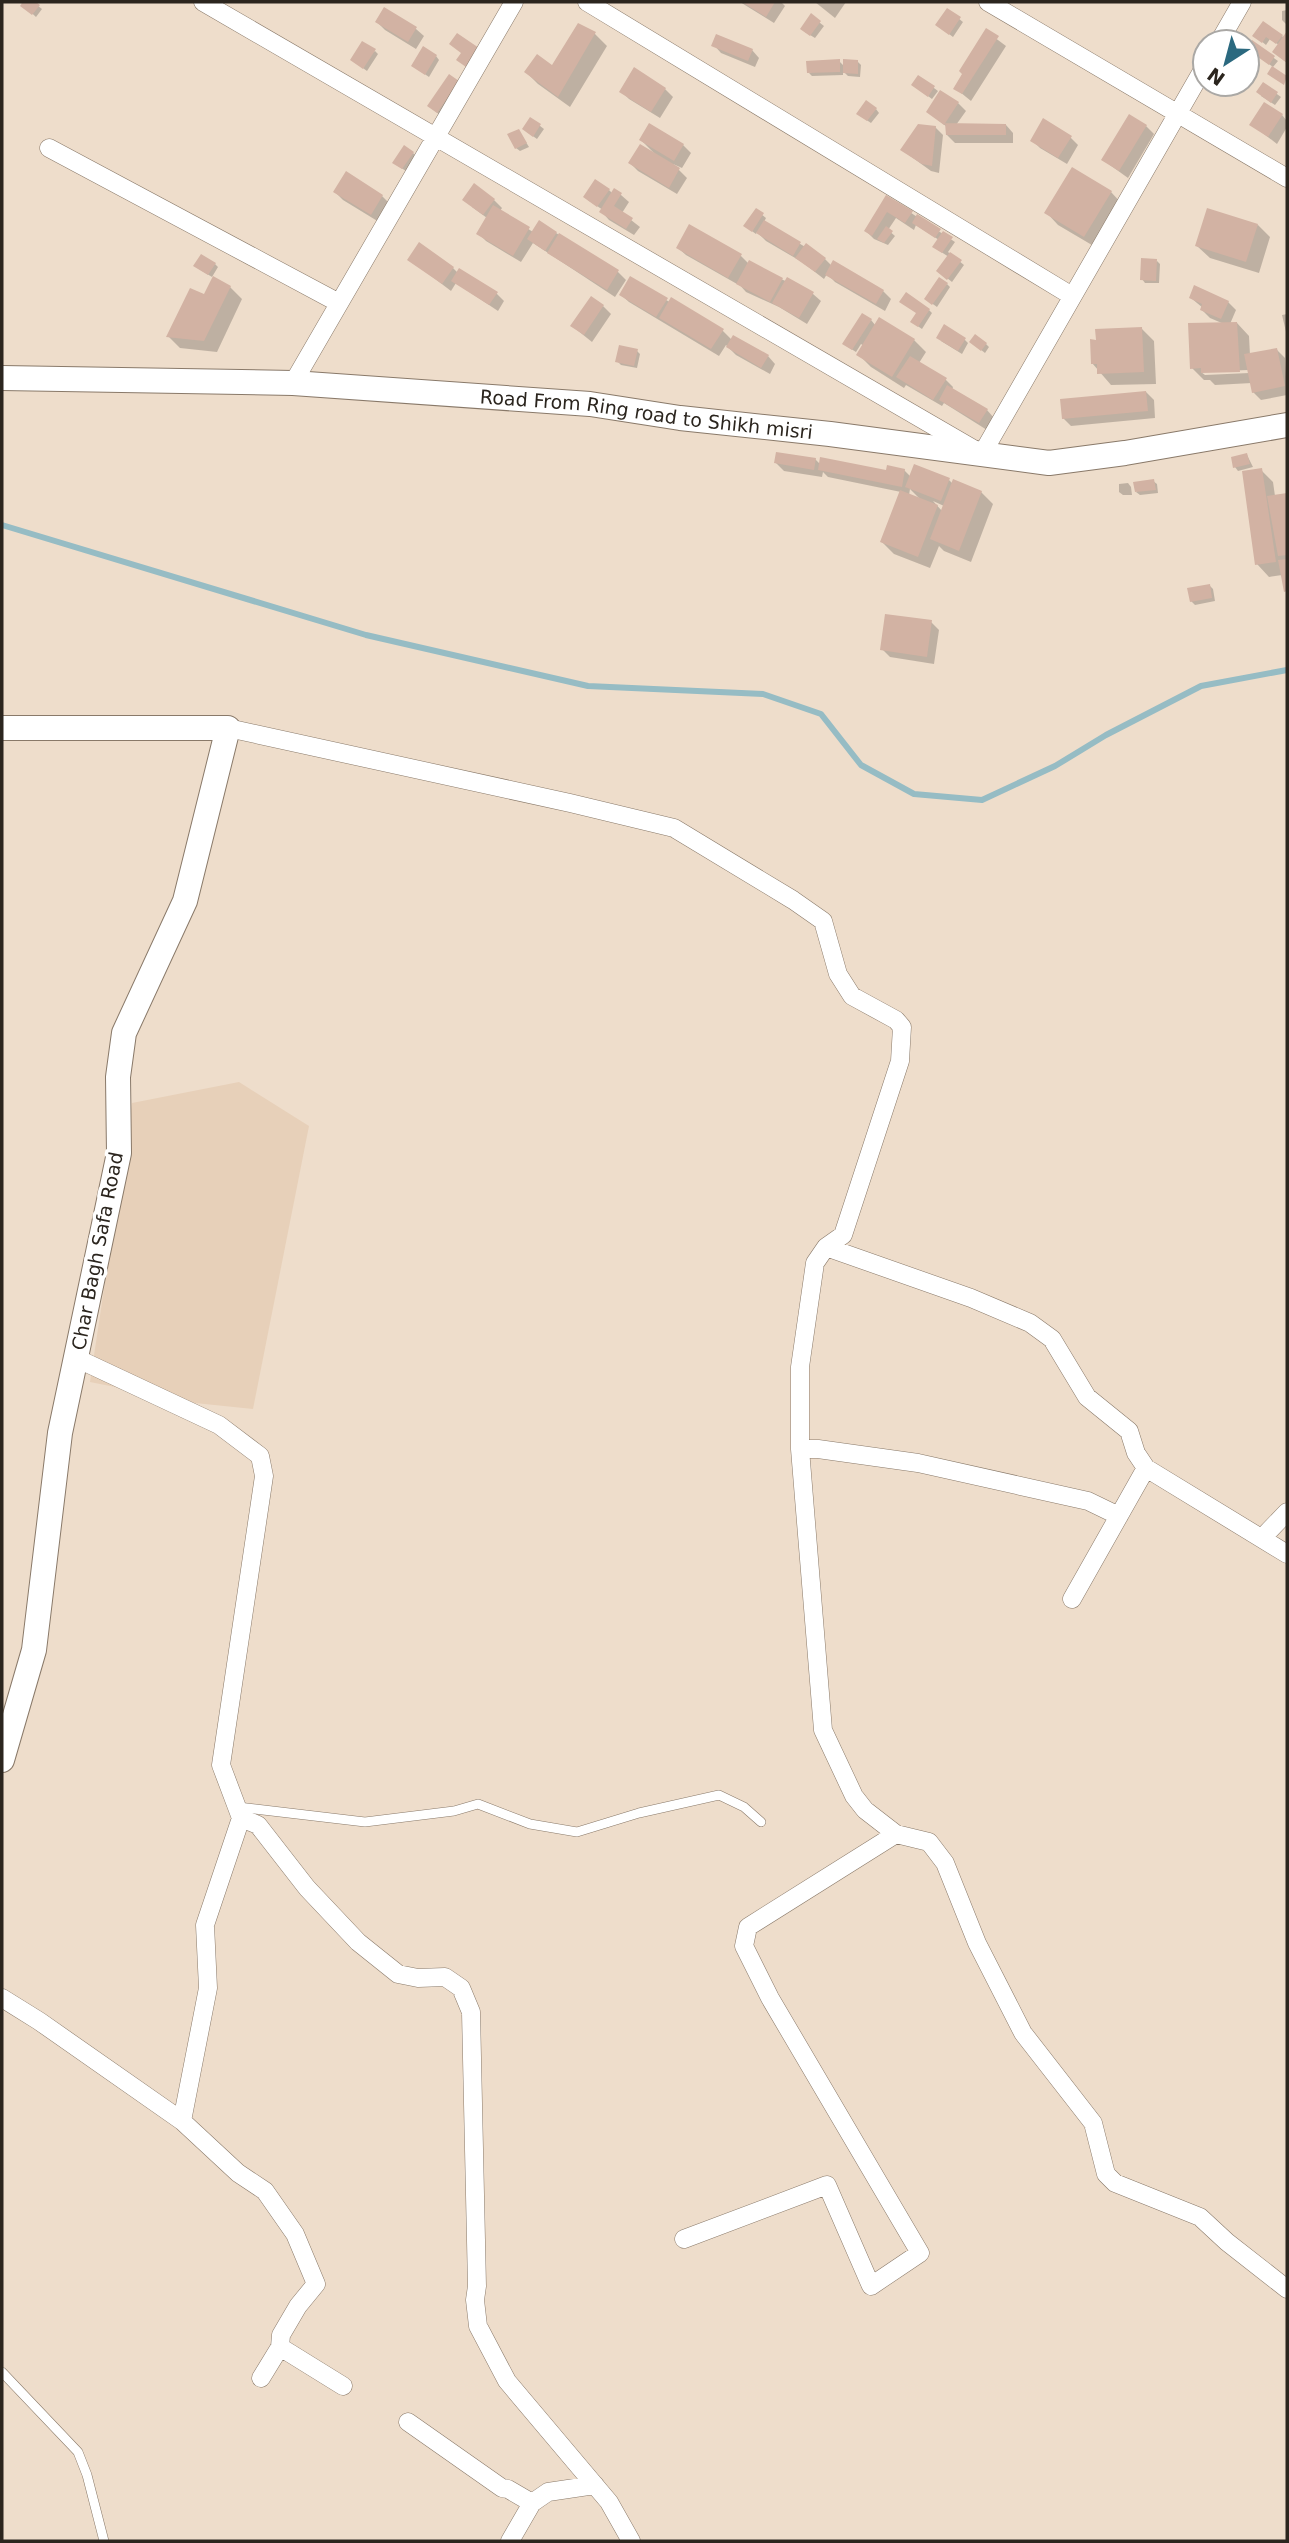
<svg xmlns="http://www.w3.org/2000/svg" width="1289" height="2543" viewBox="0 0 1289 2543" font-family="'DejaVu Sans',sans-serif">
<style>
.built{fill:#e7d0b9}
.shadow{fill:#0003;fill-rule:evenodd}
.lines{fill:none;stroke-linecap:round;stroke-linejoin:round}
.stream{stroke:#96bcc4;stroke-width:6}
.building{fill:#d2b2a3}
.lane-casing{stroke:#897969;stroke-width:10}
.street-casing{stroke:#897969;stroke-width:19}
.secondary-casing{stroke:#897969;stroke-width:26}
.lane{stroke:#fff;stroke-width:9}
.street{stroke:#fff;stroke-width:18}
.secondary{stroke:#fff;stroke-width:24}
.labels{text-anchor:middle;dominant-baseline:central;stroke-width:7;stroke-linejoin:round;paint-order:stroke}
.street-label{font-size:19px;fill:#2b251e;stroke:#fff}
</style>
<rect width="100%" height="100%" fill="#eeddcb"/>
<path class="built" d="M 239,1082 L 309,1126 L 253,1409 L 195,1403 L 90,1382 L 132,1103 Z"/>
<path class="shadow" d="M 20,2 L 33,2 L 42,9 L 36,17 Z
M 740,2 L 781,2 L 785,6 L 774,23 Z
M 815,2 L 846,2 L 835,18 Z
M 385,9 L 416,29 L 424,36 L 416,49 L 385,30 L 377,22 Z
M 948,10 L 963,22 L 953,37 L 941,28 Z
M 1287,10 L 1287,25 L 1282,20 L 1282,11 Z
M 811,16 L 824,26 L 815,38 L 805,32 Z
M 579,26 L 595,34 L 607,46 L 570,107 L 538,84 L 526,72 L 553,68 Z
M 986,31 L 1006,46 L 971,101 L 955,88 Z
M 1255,36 L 1282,36 L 1284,38 L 1287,36 L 1287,63 L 1274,52 L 1279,45 L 1270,39 L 1266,45 Z
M 1252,42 L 1278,61 L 1273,67 L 1259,57 L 1253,66 L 1247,62 L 1247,50 Z
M 714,45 L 752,50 L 759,58 L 755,67 L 721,53 Z
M 375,51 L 378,54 L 367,71 L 356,63 Z
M 436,56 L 439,60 L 429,77 L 413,66 Z
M 839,61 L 845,67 L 857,61 L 861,65 L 860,77 L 848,76 L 843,71 L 843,75 L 812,76 L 809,73 Z
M 919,77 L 938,91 L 932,99 L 917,88 Z
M 458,83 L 446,120 L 429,106 Z
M 1263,84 L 1281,97 L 1275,105 L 1261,96 Z
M 665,89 L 673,97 L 660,118 L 629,99 L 621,91 Z
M 958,103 L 966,111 L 956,125 L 1006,125 L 1013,133 L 1013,143 L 955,143 L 947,135 L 947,127 L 928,112 Z
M 876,109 L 879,113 L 871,123 L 862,117 Z
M 1282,115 L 1287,121 L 1287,127 L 1277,144 L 1251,124 Z
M 531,119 L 544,129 L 537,139 L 527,132 Z
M 1146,126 L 1154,134 L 1128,178 L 1103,160 Z
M 935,127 L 943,135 L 939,173 L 931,171 L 902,150 Z
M 519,131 L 529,147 L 520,151 L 516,148 Z
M 1070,137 L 1078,145 L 1067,164 L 1040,148 L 1032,140 Z
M 641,140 L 683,145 L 691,153 L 682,168 L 673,164 L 687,178 L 677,194 L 638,171 L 630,163 L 654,153 Z
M 413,153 L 416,156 L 406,171 L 398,166 Z
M 347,174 L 382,196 L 390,204 L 379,222 L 343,200 L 335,192 Z
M 609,190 L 613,194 L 621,195 L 629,202 L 622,213 L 640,227 L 634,235 L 609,220 L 602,212 L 603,210 L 588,200 Z
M 1111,192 L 1123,205 L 1097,248 L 1058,225 L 1046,212 Z
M 887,197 L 955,242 L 948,252 L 964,265 L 952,282 L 942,274 L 949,257 L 938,250 L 939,240 L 916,225 L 914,230 L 896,218 L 888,230 L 895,236 L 888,245 L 874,239 L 866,231 Z
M 494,200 L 502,208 L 500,211 L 533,232 L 556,233 L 618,272 L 626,280 L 615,297 L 533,243 L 521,262 L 486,241 L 478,233 L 487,218 L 472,207 Z
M 756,210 L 766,218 L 764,222 L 825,259 L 832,266 L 834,262 L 883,291 L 891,299 L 885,311 L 835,282 L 827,274 L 824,279 L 802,262 L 766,241 L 757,232 L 756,234 L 749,229 Z
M 1258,225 L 1270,237 L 1259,273 L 1210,258 L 1197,246 Z
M 678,248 L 741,256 L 749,264 L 813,294 L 821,301 L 807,324 L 779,307 L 746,292 L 738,283 L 737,284 L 686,255 Z
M 409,259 L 453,268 L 458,273 L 496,293 L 504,301 L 498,311 L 456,283 L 451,291 Z
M 1157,261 L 1160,264 L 1159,283 L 1145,283 L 1142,279 Z
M 215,264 L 218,267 L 212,277 L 199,269 Z
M 947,284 L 950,287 L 937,307 L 930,302 Z
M 230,287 L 242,299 L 217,352 L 180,348 L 168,336 L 204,296 Z
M 621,295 L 666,300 L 722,330 L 732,340 L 768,356 L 775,364 L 770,374 L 736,355 L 726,345 L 719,356 L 629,302 Z
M 1191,298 L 1228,302 L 1236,310 L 1230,324 L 1237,323 L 1249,336 L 1250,355 L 1277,350 L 1285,358 L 1287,395 L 1261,400 L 1253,392 L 1252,383 L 1215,385 L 1210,380 L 1204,380 L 1192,368 L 1224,324 L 1210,318 L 1202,310 L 1203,308 ZM 1248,370 L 1249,373 L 1205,375 L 1201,372 Z
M 603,306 L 611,314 L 592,342 L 572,326 Z
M 929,310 L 932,313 L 922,329 L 916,325 Z
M 1287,314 L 1287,336 L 1282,315 Z
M 871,320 L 876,326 L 914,340 L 926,352 L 919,363 L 945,379 L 953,387 L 952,390 L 987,410 L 994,418 L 987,430 L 944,403 L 942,406 L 906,385 L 904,388 L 871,367 L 859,355 L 864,346 L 861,344 L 856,352 L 848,347 Z
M 1142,329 L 1154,341 L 1156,384 L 1111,385 L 1092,363 L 1098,341 Z
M 965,340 L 968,343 L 962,354 L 941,341 Z
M 986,344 L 989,347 L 985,353 L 975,345 Z
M 637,351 L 640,354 L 637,368 L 621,365 L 617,361 Z
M 1146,392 L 1154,400 L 1155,418 L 1071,426 L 1063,418 Z
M 1247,455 L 1253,467 L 1238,471 L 1235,467 Z
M 815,459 L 821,465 L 887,472 L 904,470 L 911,477 L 949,480 L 953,484 L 981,492 L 993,504 L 971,562 L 944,551 L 939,546 L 930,568 L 894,554 L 882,542 L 901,492 L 828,477 L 823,472 L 822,477 L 784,471 L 776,463 ZM 910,489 L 920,499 L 909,495 ZM 933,501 L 944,506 L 942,511 Z
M 1261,470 L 1273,482 L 1275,496 L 1287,494 L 1287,593 L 1282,575 L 1269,577 L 1257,564 Z
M 1153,481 L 1157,484 L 1158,493 L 1140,495 L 1136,492 Z
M 1128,483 L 1131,487 L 1132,495 L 1123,495 L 1119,492 L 1119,484 Z
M 1209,585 L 1213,589 L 1215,601 L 1195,605 L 1191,601 Z
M 931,622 L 939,630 L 934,664 L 890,657 L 882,649 Z"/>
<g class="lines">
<path class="stream" d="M 2,525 L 366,635 L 588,686 L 763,694 L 821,714 L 861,765 L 914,794 L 982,800 L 1055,766 L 1106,735 L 1201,686 L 1287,670"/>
</g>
<path class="building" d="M 23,2 L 36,2 L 40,5 L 32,15 L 20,6 Z
M 742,2 L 775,2 L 766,17 Z
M 384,7 L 417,27 L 408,42 L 375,22 Z
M 947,8 L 961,17 L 949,35 L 935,25 Z
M 811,13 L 821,21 L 810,36 L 800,29 Z
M 1263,21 L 1283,35 L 1276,44 L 1266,37 L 1262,43 L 1252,36 Z
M 578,23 L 596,32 L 558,97 L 524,72 L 537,54 L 552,65 Z
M 986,28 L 999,36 L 962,94 L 953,89 L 962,74 L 959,71 Z
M 1287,31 L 1287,63 L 1272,52 Z
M 457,33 L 479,48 L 466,67 L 456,60 L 461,53 L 449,44 Z
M 716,34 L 753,49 L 748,61 L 711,46 Z
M 1252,40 L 1275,56 L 1269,65 L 1255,55 L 1249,64 L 1247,62 L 1247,47 Z
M 362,41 L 376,49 L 363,69 L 350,60 Z
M 423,46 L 437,55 L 425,75 L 411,66 Z
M 840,59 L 840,72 L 807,73 L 806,61 Z
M 843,59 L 858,60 L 858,74 L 843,73 Z
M 1272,66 L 1287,76 L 1284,85 L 1267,74 Z
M 634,67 L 666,88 L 651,112 L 619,92 Z
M 449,74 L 459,81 L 437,113 L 427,106 Z
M 918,75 L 935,86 L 928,97 L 911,85 Z
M 1263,82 L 1278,92 L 1271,103 L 1256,92 Z
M 940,90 L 959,102 L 944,125 L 926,112 Z
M 866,100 L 877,108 L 867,121 L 856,114 Z
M 1264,102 L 1283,114 L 1268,137 L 1249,125 Z
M 1129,114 L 1147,125 L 1119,171 L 1101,160 Z
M 530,117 L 541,124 L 533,137 L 522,129 Z
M 1043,118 L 1072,136 L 1058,158 L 1030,141 Z
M 649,123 L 684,144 L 674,161 L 639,140 Z
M 945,123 L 1006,124 L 1006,135 L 946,135 Z
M 918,124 L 936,126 L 932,166 L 922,164 L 900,150 Z
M 519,129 L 527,143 L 515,149 L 507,134 Z
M 640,144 L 680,168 L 669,188 L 628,163 Z
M 404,145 L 414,152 L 402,169 L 392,163 Z
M 1072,167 L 1112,191 L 1084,237 L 1044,213 Z
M 346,171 L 383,195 L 371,215 L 333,192 Z
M 595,179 L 610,189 L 597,207 L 583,197 Z
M 474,183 L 495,199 L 483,215 L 462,200 Z
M 614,188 L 622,193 L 614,206 L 633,218 L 626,229 L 599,212 Z
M 886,195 L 913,211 L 905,223 L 887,212 L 872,236 L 864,231 Z
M 493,205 L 530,227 L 513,256 L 476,234 Z
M 756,208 L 764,213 L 752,232 L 743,226 Z
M 1207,208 L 1258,224 L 1246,262 L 1195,246 Z
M 917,214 L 941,229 L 935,238 L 912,223 Z
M 539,220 L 557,232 L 545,251 L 527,239 Z
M 764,220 L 801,242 L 793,256 L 756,233 Z
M 689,224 L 742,254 L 728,278 L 676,248 Z
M 886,226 L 893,231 L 884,243 L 877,239 Z
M 943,231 L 953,237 L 942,253 L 932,247 Z
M 559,233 L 619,270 L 607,290 L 547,253 Z
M 419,242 L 454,267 L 442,284 L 407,260 Z
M 806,243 L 826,258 L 815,272 L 795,258 Z
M 950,252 L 962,260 L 947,280 L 936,271 Z
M 201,254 L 216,263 L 208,275 L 193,266 Z
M 1141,258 L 1157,259 L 1156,281 L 1140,280 Z
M 749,260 L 783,278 L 770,302 L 736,284 Z
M 833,260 L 884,290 L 876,304 L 825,275 Z
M 459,268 L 498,292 L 489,305 L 451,281 Z
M 213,276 L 231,286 L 204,341 L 166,337 L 190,288 L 204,294 Z
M 630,276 L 668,298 L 656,317 L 619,295 Z
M 787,277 L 814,292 L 799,318 L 772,303 Z
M 939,277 L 948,283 L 932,305 L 924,299 Z
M 1194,285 L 1229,301 L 1221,319 L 1200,310 L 1202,304 L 1189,298 Z
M 906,292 L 930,309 L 918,327 L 910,322 L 916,313 L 899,302 Z
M 591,296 L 604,305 L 584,335 L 570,326 Z
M 671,297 L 724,329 L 711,349 L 659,318 Z
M 862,313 L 872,319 L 852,350 L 842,344 Z
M 879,317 L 915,339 L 892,377 L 856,355 Z
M 1237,322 L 1240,372 L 1201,373 L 1201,368 L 1190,369 L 1188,323 Z
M 944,324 L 966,338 L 958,351 L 936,338 Z
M 1142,327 L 1144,372 L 1097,374 L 1097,364 L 1091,364 L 1090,339 L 1096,340 L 1095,329 Z
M 975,334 L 987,343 L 981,351 L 969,342 Z
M 733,335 L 769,355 L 761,368 L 726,347 Z
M 619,345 L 638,349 L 634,366 L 615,362 Z
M 1277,348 L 1285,386 L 1252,393 L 1244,354 Z
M 910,356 L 947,378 L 933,400 L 896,377 Z
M 947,385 L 988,409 L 979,423 L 939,400 Z
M 1146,391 L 1148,411 L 1062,419 L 1060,399 Z
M 776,452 L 816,458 L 814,470 L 774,463 Z
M 1247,453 L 1250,464 L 1233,468 L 1231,457 Z
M 820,457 L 886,470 L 887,465 L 905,469 L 902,487 L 818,470 Z
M 914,464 L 950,478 L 941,501 L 905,487 Z
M 1262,468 L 1276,562 L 1255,565 L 1242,471 Z
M 953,479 L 982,491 L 959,551 L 930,539 Z
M 1154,479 L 1156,490 L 1135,492 L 1133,482 Z
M 900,490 L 938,505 L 918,557 L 880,542 Z
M 1287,493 L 1287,555 L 1278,556 L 1267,496 Z
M 1287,559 L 1287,591 L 1284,592 L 1278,560 Z
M 1210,584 L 1212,598 L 1190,602 L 1187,588 Z
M 885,614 L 932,620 L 927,657 L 880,650 Z"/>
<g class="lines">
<g class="lane-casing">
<path id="lane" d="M 238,1807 L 365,1822 L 454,1811 L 478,1804 L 530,1824 L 577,1832 L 639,1813 L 719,1795 L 744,1807 L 761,1822
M 2,2372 L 78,2452 L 87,2475 L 104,2541"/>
</g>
<g class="street-casing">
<path id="street" d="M 203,2 L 982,454 L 1205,66
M 587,2 L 1072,296
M 988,2 L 1287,178
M 1219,42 L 1242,2
M 49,148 L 339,303
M 293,383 L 514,2
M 228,728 L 570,803 L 674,828 L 793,900 L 823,921 L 838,974 L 852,996 L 896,1020 L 902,1027 L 900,1061 L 843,1235 L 826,1247 L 815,1263 L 800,1367 L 800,1449 L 823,1730 L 854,1796 L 865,1810 L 896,1834 L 929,1842 L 945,1863 L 977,1943 L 1023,2033 L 1093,2123 L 1106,2174 L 1115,2183 L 1200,2217 L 1227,2242 L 1287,2289
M 826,1247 L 971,1298 L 1030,1323 L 1052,1339 L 1087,1397 L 1129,1431 L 1136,1453 L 1146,1468 L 1287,1554
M 76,1358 L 219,1425 L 260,1456 L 264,1476 L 221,1765 L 241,1818 L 205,1925 L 208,1988 L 182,2121
M 800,1449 L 818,1449 L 918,1463 L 1088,1501 L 1119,1516
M 1262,1538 L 1287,1512
M 1072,1599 L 1146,1468
M 241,1818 L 258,1825 L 307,1888 L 358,1942 L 398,1974 L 418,1978 L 445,1977 L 461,1988 L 471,2012 L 477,2286 L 475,2300 L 478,2326 L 507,2381 L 609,2502 L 631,2541
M 2,1998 L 39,2021 L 182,2121 L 238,2173 L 265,2191 L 295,2234 L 316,2284 L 298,2306 L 281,2335 L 280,2347 L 261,2378
M 684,2239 L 827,2185 L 871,2286 L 920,2253 L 770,1998 L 744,1946 L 748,1927 L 896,1834
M 280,2347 L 343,2386
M 408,2422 L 502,2488 L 508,2489 L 532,2503
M 510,2541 L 532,2503 L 548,2492 L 595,2485"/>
</g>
<g class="secondary-casing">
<g id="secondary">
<path id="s1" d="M 2,378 L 293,383 L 590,404 L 680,418 L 830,434 L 1049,463 L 1125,453 L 1287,425"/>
<path d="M 2,728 L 228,728 L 185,901 L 124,1033 L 118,1077 L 119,1153 L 60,1433 L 34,1650 L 2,1760"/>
</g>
</g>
<use href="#lane" class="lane"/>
<use href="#street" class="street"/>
<use href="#secondary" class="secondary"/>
</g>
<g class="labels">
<g class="street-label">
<text stroke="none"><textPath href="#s1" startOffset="646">Road From Ring road to Shikh misri</textPath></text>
<text transform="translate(97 1251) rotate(-79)">Char Bagh Safa Road</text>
</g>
</g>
<rect width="1289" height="2543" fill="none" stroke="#2b251e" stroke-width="7"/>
<g transform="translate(1226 63) rotate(216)"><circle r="33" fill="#ffffff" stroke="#aaa8a5" stroke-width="2"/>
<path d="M0-5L12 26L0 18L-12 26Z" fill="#2b697f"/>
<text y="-10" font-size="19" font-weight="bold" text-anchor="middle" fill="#2b251e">N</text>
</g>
</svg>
